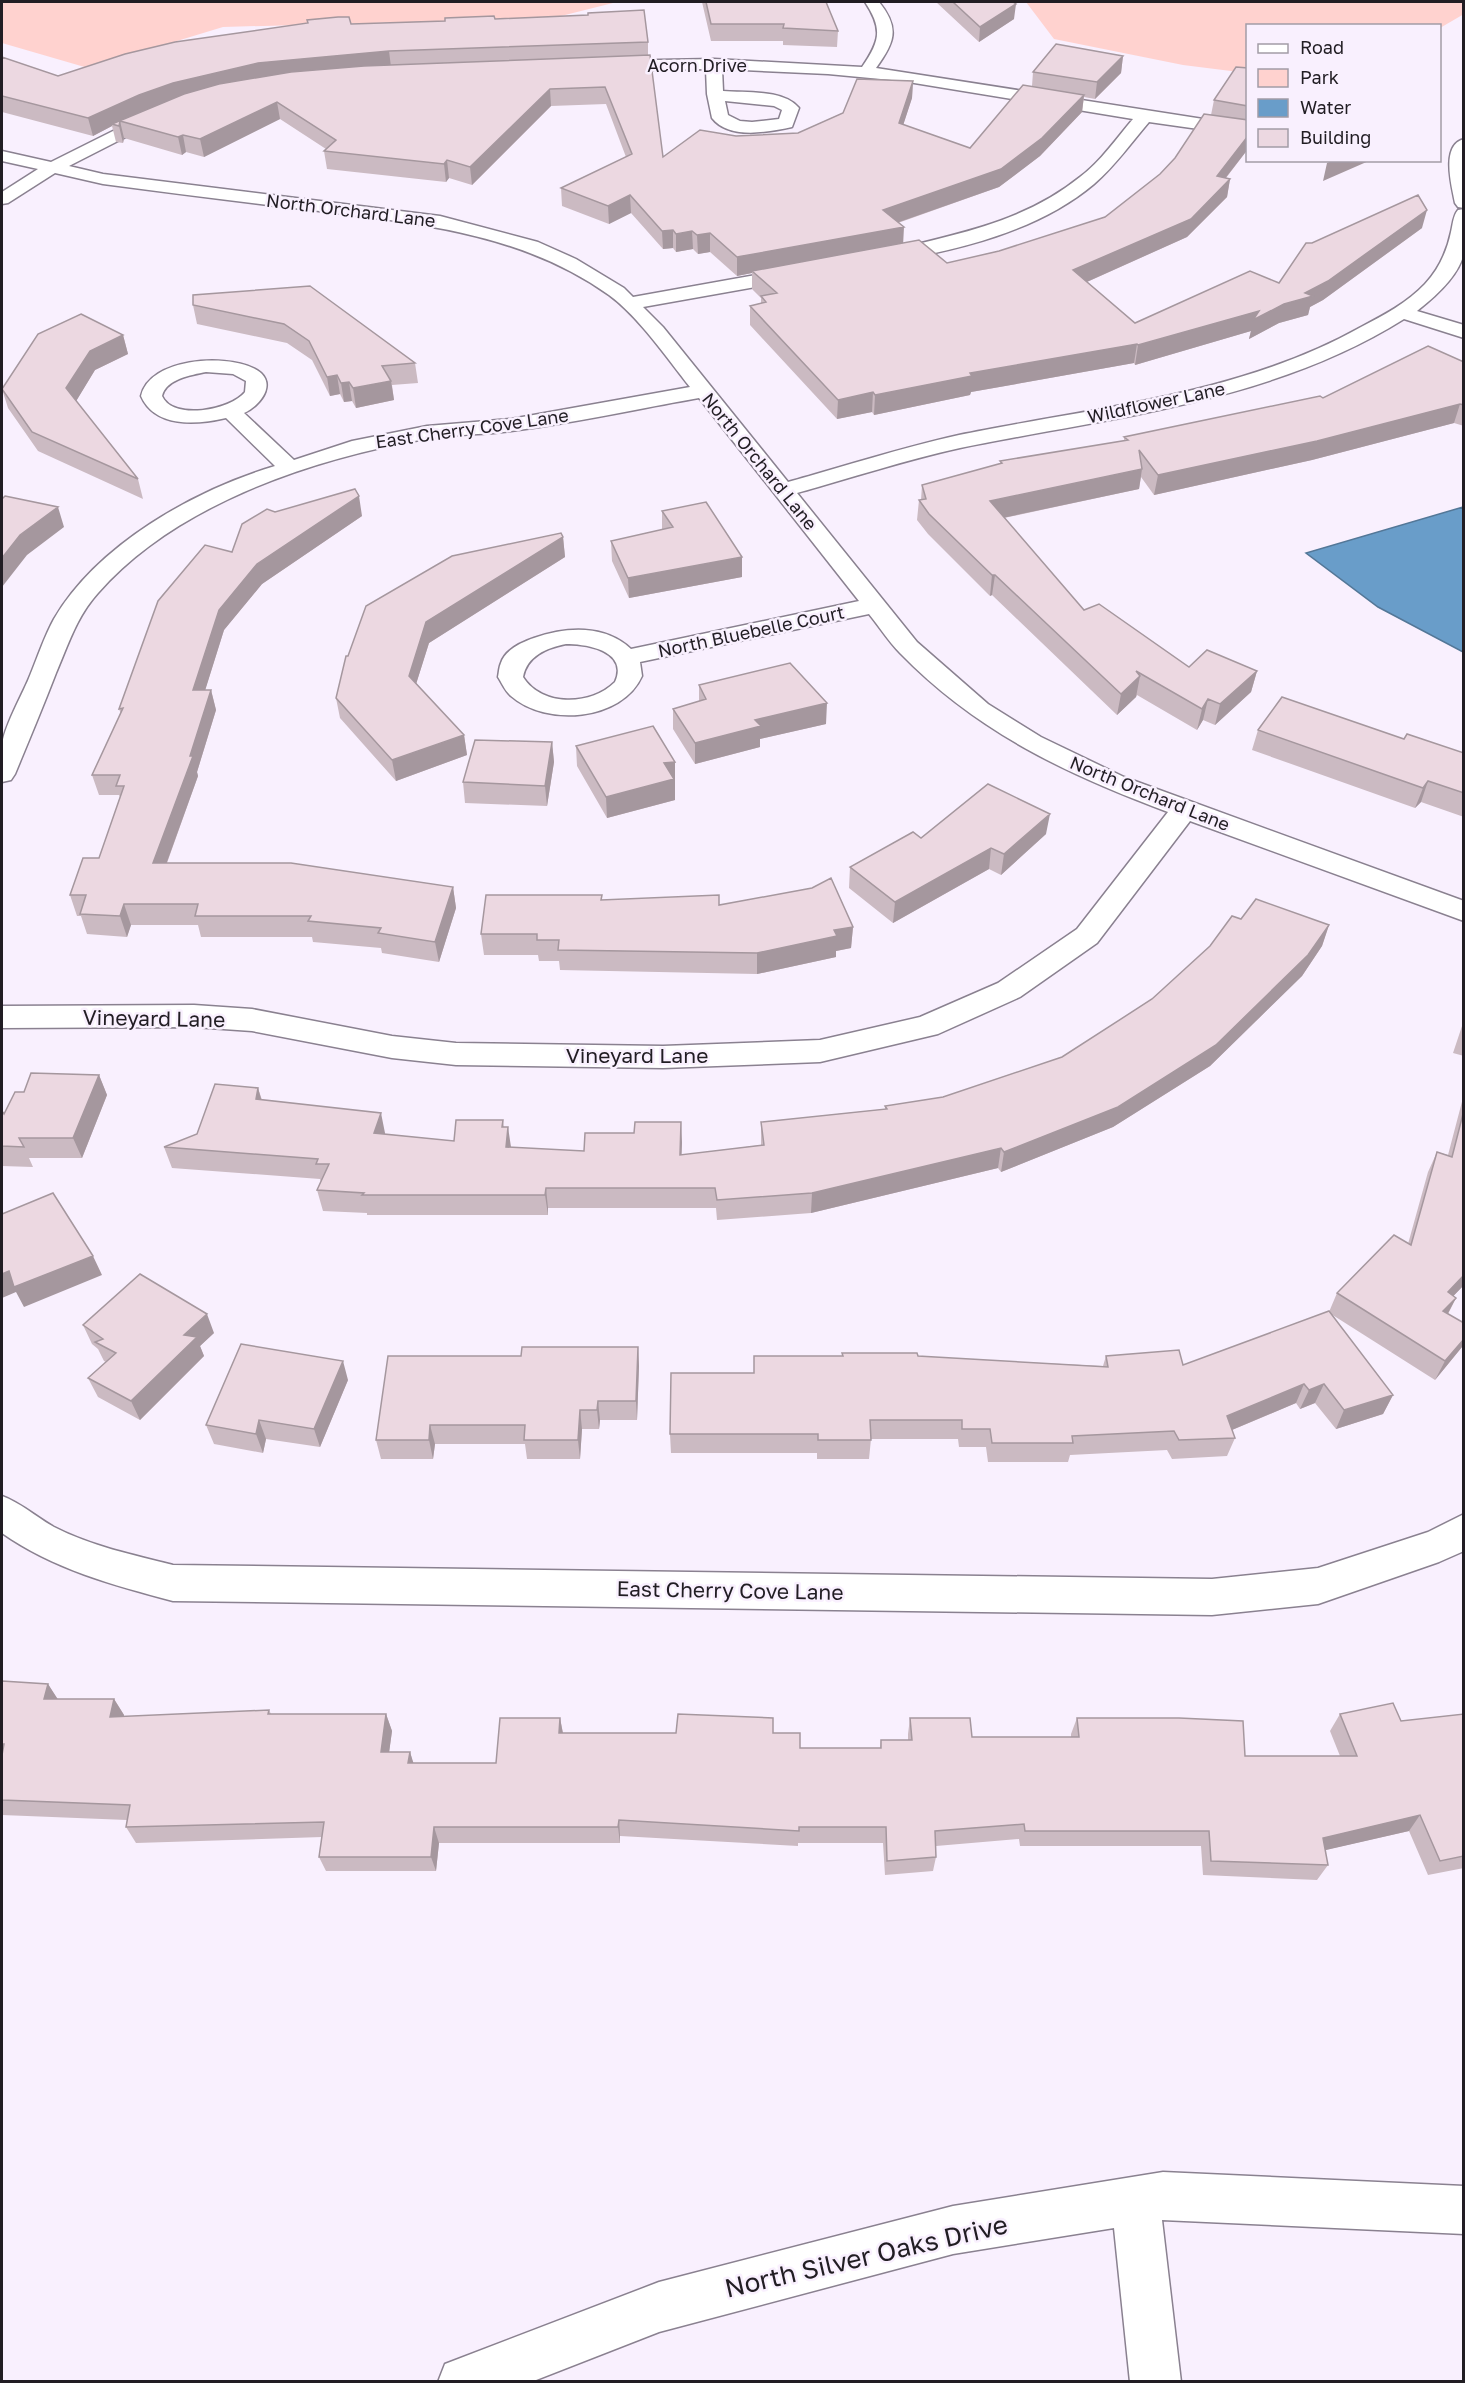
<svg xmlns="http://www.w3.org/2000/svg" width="1465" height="2383" viewBox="0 0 1465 2383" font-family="'Golos Text',sans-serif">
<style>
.green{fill:#ffd2cf}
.water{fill:#699dc9;stroke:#537797;stroke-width:1.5}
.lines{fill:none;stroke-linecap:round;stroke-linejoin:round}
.minor-casing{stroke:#8a8190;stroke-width:3}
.minor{fill:#fff;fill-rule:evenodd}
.wall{fill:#cbbac2}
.shaded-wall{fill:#a5979e}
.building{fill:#ecd8e1;stroke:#a5979e;stroke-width:1.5}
.labels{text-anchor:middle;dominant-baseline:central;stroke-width:5;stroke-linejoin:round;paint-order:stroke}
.far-street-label{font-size:18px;fill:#211d23;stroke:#f9f0fe}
.street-label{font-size:21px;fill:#211d23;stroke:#f9f0fe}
.near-street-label{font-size:26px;fill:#211d23;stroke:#f9f0fe}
</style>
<rect width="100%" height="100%" fill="#f9f0fe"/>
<path class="green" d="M 2,2 L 617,2 L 553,18 L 223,27 L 88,68 L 2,43 Z
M 1026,2 L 1463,2 L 1464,14 L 1440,28 L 1440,26 L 1248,26 L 1247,73 L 1183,65 L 1054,39 Z"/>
<path class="water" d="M 1463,507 L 1463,652 L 1378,607 L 1306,553 Z"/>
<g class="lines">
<g class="minor-casing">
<path id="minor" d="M 865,2 L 879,2 C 900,28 895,42 876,68 L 1248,126 L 1248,136 L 1149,122 C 1131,143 1115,166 1094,184 C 1037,232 959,249 887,263 L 880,261 L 878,257 L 880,253 C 951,235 1022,224 1080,177 C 1101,161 1116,139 1133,119 L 902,81 L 828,74 L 722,69 L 723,91 C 745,93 784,89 799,108 L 792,127 C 769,132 729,140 712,118 L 707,94 L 706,69 L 606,71 L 598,66 L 606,61 L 714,59 L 862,67 C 880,41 883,29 865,2 ZM 725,101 L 774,106 L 782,110 L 779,119 L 752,122 L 740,121 L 728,115 Z
M 155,110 L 161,111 L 163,115 L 161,119 L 69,166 L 103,174 L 440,216 L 538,242 L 576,259 L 624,288 L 633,297 L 795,268 L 802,270 L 805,274 L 802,278 L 795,280 L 643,307 L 663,327 L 788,482 C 845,466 901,448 959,435 C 1095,407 1238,396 1361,327 C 1384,315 1407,303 1425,284 C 1439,269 1447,251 1451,232 C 1453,224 1453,216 1458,210 L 1464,209 C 1464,222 1465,238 1464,252 C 1460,275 1435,297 1417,311 L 1464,325 L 1464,338 L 1404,319 C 1270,403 1111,417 960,448 C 905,460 851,478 797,493 L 917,642 L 988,704 L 1041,737 L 1124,777 L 1464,901 L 1464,921 L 1190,821 L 1097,943 L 1020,997 L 938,1034 L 820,1062 L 663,1068 L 456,1065 L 392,1058 L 252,1031 L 194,1027 L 2,1028 L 2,1006 L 194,1005 L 252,1009 L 392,1036 L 456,1043 L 663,1046 L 820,1040 L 920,1017 L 998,983 L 1077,929 L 1168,812 C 1066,774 977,732 900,653 C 888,641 879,626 869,614 L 640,662 L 642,676 C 622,721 546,727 511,696 C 505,691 502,683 498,677 C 499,672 499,667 501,663 C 505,650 522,642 534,638 C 566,627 604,624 631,649 L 859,601 L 699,398 C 636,409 574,423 511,431 C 482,435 453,434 425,439 C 312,459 176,504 98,593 C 77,616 68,645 56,673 C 43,707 29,740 15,774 L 11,780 L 2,782 C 2,770 0,757 2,746 C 3,729 22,695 29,678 C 37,659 44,637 54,619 C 98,544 195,490 275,466 L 226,418 C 196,425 155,428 141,396 C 150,358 224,354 253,368 C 279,380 263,404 244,413 L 294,460 L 352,441 L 427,426 L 511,419 L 690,387 C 667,358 639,317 609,295 C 521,232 414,223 311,210 C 241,202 172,193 103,184 L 55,173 L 8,203 L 2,204 L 2,192 L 38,169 L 2,161 L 2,151 L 51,162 ZM 206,372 L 233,374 L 246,381 L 245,392 C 231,410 173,421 162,396 C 166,379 191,375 206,372 ZM 566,644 C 587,644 629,651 615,682 C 591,706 542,707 523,677 C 527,656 546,648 566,644 Z
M 1464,139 L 1464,208 L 1458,207 L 1455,203 C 1452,187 1440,145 1464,139 Z
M 2,1496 C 21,1503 36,1517 54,1527 C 91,1546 133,1555 173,1565 L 1212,1579 L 1318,1568 L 1428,1532 L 1464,1514 L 1464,1551 L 1439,1562 L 1318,1604 L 1212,1615 L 173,1601 C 113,1585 53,1569 2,1533 Z
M 1163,2172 L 1464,2186 L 1464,2234 L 1162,2220 L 1181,2382 L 1130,2382 L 1114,2228 L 953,2254 L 659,2332 L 531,2382 L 438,2382 L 445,2364 L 659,2282 L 953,2206 Z"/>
</g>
<use href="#minor" class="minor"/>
</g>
<path class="wall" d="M 702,2 L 826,2 L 838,31 L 837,47 L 783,45 L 783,41 L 711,41 Z
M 936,2 L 1013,2 L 1014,19 L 979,42 Z
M 495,19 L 648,42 L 648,55 L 663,157 L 736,136 L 798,133 L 913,81 L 912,98 L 903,125 L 970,148 L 1032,86 L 1033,72 L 1123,56 L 1121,73 L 1095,99 L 1084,97 L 1082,112 L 1040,156 L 999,187 L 898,223 L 903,243 L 947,263 L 999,251 L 1105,217 L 1160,174 L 1175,158 L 1211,115 L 1214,100 L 1248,68 L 1248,149 L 1226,178 L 1230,179 L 1227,197 L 1187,237 L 1087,282 L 1135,323 L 1279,283 L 1312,243 L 1422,228 L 1323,300 L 1310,307 L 1308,315 L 1279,323 L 1249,339 L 1251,331 L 1135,365 L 1134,363 L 971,392 L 970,395 L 874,415 L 872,412 L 837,419 L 750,325 L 750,306 L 761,303 L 761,298 L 752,289 L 752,273 L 737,276 L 710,252 L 698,254 L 693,249 L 676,252 L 673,248 L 663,249 L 631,213 L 609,224 L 562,206 L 561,188 L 626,157 L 606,104 L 551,106 L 472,185 L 449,178 L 446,182 L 327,169 L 324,151 L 326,149 L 280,119 L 204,157 L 186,152 L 182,155 L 124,138 L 123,143 L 116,142 L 112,126 L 93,136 L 2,112 L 2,57 L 58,76 L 351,24 Z
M 193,295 L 415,363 L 418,383 L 392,385 L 394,400 L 356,408 L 352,401 L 344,402 L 340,394 L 330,396 L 312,360 L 287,343 L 197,324 L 193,305 Z
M 123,335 L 128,354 L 95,370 L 76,401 L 138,479 L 143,499 L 38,451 L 8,408 L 2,389 Z
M 1464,362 L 1464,426 L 1454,423 L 1312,460 L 1154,495 L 1141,477 L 1139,489 L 1004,518 L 1084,610 L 1189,667 L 1257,671 L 1251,692 L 1215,725 L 1203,720 L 1197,730 L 1137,695 L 1136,697 L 1117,715 L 992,595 L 990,596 L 928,534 L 917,520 L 919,500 L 921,500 L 922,485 L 1000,464 L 1000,461 L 1124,441 L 1124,437 L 1323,398 Z
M 662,511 L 742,577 L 629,598 L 612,561 L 611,541 L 662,530 Z
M 275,512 L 362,516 L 262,584 L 224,630 L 205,690 L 211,690 L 216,710 L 197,772 L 198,776 L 167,863 L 453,887 L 456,908 L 439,962 L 382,953 L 381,948 L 313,942 L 312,937 L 201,937 L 198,925 L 131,925 L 127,937 L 87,934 L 81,916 L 77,916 L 70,895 L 99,858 L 120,797 L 119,795 L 99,795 L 92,775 L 121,714 L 119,709 L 232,552 Z
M 563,537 L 565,557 L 429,643 L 416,684 L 464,735 L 467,755 L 396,781 L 340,718 L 336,698 L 348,656 Z
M 699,685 L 826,724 L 760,739 L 760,747 L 695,764 L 673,729 L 673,709 L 699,701 Z
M 1258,730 L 1404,739 L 1464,753 L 1464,817 L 1421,802 L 1415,808 L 1252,750 Z
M 552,742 L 554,762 L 547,806 L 465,803 L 463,782 Z
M 576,746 L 675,762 L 675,800 L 607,818 L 577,766 Z
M 1046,834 L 1001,875 L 989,869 L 893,923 L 849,888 L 850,867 L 921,838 Z
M 602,895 L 602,900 L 719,905 L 853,927 L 851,948 L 836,951 L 836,957 L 757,974 L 560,970 L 559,961 L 539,961 L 538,955 L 484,955 L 481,934 Z
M 1241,919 L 1329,925 L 1322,946 L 1302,976 L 1210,1066 L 1113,1127 L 1001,1172 L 998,1168 L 811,1213 L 717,1220 L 716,1208 L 548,1208 L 548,1215 L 367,1215 L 367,1213 L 323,1211 L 317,1190 L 321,1182 L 320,1179 L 172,1168 L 164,1147 L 197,1134 L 258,1088 L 262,1100 L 385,1133 L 385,1134 L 454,1141 L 503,1120 L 504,1127 L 511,1148 L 584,1151 L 682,1142 L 681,1155 L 761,1145 L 761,1122 L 885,1109 L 885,1106 L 943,1097 L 1062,1057 L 1152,999 Z
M 1464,1020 L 1464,1056 L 1453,1053 Z
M 99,1075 L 107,1095 L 82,1158 L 29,1158 L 33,1167 L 2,1166 L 2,1111 L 4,1114 L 24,1092 Z
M 1464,1094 L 1464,1285 L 1453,1296 L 1456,1298 L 1448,1314 L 1464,1323 L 1464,1344 L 1462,1347 L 1435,1380 L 1331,1314 L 1393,1395 L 1383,1414 L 1336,1429 L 1315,1403 L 1300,1409 L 1296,1403 L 1232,1430 L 1235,1438 L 1227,1456 L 1172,1459 L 1167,1450 L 1070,1455 L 1068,1462 L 988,1462 L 986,1447 L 959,1447 L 958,1439 L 871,1439 L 869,1459 L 817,1459 L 817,1453 L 671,1453 L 670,1434 L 754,1373 L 842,1356 L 842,1353 L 1103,1366 L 1106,1356 L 1183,1365 L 1329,1312 L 1337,1293 L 1408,1244 L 1428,1172 L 1437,1152 L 1448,1155 Z
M 83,1325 L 214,1333 L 200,1346 L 204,1356 L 140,1420 L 98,1397 L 88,1378 L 106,1362 L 104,1361 L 98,1349 L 92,1344 Z
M 638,1347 L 639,1366 L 637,1420 L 600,1420 L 599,1429 L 582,1429 L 580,1459 L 527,1459 L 525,1444 L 435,1444 L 433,1459 L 381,1459 L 376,1440 L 521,1356 Z
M 348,1380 L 320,1447 L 266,1439 L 263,1453 L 214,1444 L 206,1425 Z
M 2,1681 L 48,1684 L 57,1699 L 114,1699 L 124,1715 L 124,1717 L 269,1710 L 271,1714 L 386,1714 L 392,1731 L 389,1752 L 410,1752 L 413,1763 L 496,1763 L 560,1718 L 563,1733 L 773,1733 L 800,1748 L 880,1748 L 881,1740 L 908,1740 L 908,1734 L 910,1718 L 972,1737 L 1071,1737 L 1071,1734 L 1077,1718 L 1245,1756 L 1340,1756 L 1330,1731 L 1340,1714 L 1401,1721 L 1464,1714 L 1464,1868 L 1428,1875 L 1409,1831 L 1325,1850 L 1328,1865 L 1317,1880 L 1203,1875 L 1201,1846 L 1020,1846 L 1019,1839 L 936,1846 L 936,1857 L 933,1871 L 885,1875 L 883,1843 L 798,1843 L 798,1846 L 620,1836 L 620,1843 L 439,1843 L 436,1871 L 326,1871 L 319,1857 L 322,1837 L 136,1843 L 126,1827 L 127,1820 L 2,1815 Z"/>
<path class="shaded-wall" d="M 1016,4 L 1014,19 L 979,42 L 980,27 Z
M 389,51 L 391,67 L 120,121 L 124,138 L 123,143 L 119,126 L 112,124 L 112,126 L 93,136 L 88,118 L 139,95 L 173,83 L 258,63 Z
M 1123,56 L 1121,73 L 1095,99 L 1097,82 Z
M 913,81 L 912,98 L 898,141 L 899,123 Z
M 550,89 L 551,106 L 472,185 L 470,167 Z
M 1084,95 L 1082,112 L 1040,156 L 999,187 L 882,228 L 883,210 Z
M 277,102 L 280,119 L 204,157 L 200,139 Z
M 183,135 L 186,152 L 182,155 L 178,137 Z
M 1248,136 L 1248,149 L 1213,194 L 1217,176 Z
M 447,160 L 449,178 L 446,182 L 444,164 Z
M 1334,160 L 1371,160 L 1323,181 L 1327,163 Z
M 1230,179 L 1227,197 L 1187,237 L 1071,289 L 1073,270 Z
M 630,195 L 631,213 L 609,224 L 608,206 Z
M 1427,210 L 1422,228 L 1323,300 L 1310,307 L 1308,315 L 1279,323 L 1249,339 L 1251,331 L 1135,365 L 1138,345 L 1305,293 Z
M 904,227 L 903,246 L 752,271 L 752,273 L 737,276 L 737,257 Z
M 673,230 L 673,248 L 663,249 L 662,231 Z
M 692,231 L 693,249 L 676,252 L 676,234 Z
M 710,233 L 710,252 L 698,254 L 697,235 Z
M 123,335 L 128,354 L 95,370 L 72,408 L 66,388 L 90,351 Z
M 1137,344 L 1134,363 L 971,392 L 970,395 L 874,415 L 875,395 L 970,373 Z
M 337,375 L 340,394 L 330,396 L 327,377 Z
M 391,381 L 394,400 L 356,408 L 353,388 Z
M 349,382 L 352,401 L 344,402 L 341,383 Z
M 873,392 L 872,412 L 837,419 L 838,400 Z
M 1460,404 L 1454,423 L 1312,460 L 1154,495 L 1158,475 Z
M 1142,469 L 1139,489 L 988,521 L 990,501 Z
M 359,496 L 362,516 L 262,584 L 224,630 L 199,710 L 193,690 L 219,610 L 257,564 Z
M 58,507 L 64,527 L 27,555 L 2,587 L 2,558 L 20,535 Z
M 563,537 L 565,557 L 429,643 L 412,697 L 409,676 L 426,622 Z
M 742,557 L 742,577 L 629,598 L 628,578 Z
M 992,575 L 995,575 L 992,595 L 990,596 Z
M 1257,671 L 1251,692 L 1215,725 L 1220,704 Z
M 1140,676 L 1136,697 L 1117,715 L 1121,694 Z
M 211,690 L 216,710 L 197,772 L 198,776 L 159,884 L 153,863 L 190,756 Z
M 1208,699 L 1203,720 L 1197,730 L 1202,709 Z
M 827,703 L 826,724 L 760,739 L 760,747 L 695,764 L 695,743 L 755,720 Z
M 464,735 L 467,755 L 396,781 L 392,760 Z
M 552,742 L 554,762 L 547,806 L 545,786 Z
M 675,762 L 675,800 L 607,818 L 606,797 L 664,763 Z
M 1428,781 L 1421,802 L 1415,808 L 1423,788 Z
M 1050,814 L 1046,834 L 1001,875 L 1004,854 Z
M 991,848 L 989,869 L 893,923 L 895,902 Z
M 453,887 L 456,908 L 439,962 L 435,942 Z
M 124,904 L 131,925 L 127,937 L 120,916 Z
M 1329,925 L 1322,946 L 1302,976 L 1210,1066 L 1113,1127 L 1001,1172 L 1004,1152 Z
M 853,927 L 851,948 L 836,951 L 836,957 L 757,974 L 757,953 L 834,930 Z
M 99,1075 L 107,1095 L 82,1158 L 73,1138 Z
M 258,1088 L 264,1109 L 256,1099 Z
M 381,1113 L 385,1133 L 379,1154 L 374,1133 Z
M 681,1122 L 682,1142 L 681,1175 L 680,1155 Z
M 508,1127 L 511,1147 L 509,1168 L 506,1147 Z
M 1001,1148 L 998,1168 L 811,1213 L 812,1193 Z
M 546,1188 L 548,1208 L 548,1215 L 545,1195 Z
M 93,1256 L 102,1275 L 24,1307 L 16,1292 L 2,1298 L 2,1274 L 9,1271 Z
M 1464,1275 L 1464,1285 L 1438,1312 L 1448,1292 Z
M 1456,1298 L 1446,1317 L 1443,1311 Z
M 207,1314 L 214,1333 L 200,1346 L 204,1356 L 140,1420 L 131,1401 L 184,1335 Z
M 1464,1339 L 1464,1344 L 1462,1347 L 1435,1380 L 1445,1361 Z
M 638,1347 L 639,1366 L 637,1420 L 636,1401 Z
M 343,1361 L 348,1380 L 320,1447 L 314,1429 Z
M 1304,1384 L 1296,1403 L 1220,1435 L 1227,1416 Z
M 1324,1384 L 1315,1403 L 1300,1409 L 1309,1390 Z
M 1393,1395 L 1383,1414 L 1336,1429 L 1344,1410 Z
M 598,1401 L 600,1420 L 599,1429 L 597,1410 Z
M 580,1410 L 582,1429 L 580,1459 L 578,1440 Z
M 259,1420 L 266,1439 L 263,1453 L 256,1434 Z
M 430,1425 L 435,1444 L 433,1459 L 429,1440 Z
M 48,1684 L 59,1701 L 44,1699 Z
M 114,1699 L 124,1715 L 120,1734 L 110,1717 Z
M 386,1714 L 392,1731 L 387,1768 L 381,1752 Z
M 560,1718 L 563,1734 L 559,1733 Z
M 410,1752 L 415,1768 L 408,1763 Z
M 1420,1815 L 1409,1831 L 1313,1853 L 1323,1838 Z
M 619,1820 L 620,1836 L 620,1843 L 618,1827 Z
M 434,1827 L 439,1843 L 436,1871 L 431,1857 Z"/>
<path class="building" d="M 706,2 L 826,2 L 838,31 L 783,28 L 784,24 L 711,24 Z
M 953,2 L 1013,2 L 1016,4 L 980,27 Z
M 644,10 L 648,42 L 389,51 L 258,63 L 173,83 L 139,95 L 88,118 L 2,96 L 2,57 L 58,76 L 125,54 L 175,42 L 308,23 L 307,20 L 338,17 L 349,17 L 351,24 L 445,21 L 445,18 L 494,16 L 495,19 L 588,15 L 588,13 Z
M 1056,44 L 1123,56 L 1097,82 L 1033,72 Z
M 650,55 L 663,157 L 700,130 L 736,136 L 798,133 L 843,113 L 857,79 L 913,81 L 899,123 L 970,148 L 1023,85 L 1084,95 L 1042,138 L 1001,169 L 883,210 L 904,227 L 737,257 L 710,233 L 697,235 L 692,231 L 676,234 L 673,230 L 662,231 L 630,195 L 608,206 L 561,188 L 632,154 L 605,87 L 550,89 L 470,167 L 447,160 L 444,164 L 324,151 L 336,140 L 277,102 L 200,139 L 183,135 L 178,137 L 120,121 L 119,126 L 112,124 L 184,94 L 219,84 L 291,72 L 364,66 Z
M 1236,67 L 1248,68 L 1248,106 L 1214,100 Z
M 1204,114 L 1248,120 L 1248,136 L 1217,176 L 1230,179 L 1191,219 L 1073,270 L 1135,323 L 1250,271 L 1279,283 L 1306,243 L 1312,243 L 1418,195 L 1427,210 L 1328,281 L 1305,293 L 1313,296 L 1284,304 L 1253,320 L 1259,311 L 1138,345 L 1137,344 L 970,373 L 972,376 L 875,395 L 873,392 L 838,400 L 750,306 L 766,302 L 761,296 L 777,293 L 752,271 L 919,240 L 947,263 L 999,251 L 1105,217 L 1160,174 L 1175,158 Z
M 310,286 L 415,363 L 382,366 L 391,381 L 353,388 L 349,382 L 341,383 L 337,375 L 327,377 L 309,341 L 284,324 L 193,305 L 193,295 Z
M 81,314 L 123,335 L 90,351 L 66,388 L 138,479 L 32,432 L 2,389 L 38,334 Z
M 1428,346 L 1464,362 L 1464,405 L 1460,404 L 1317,441 L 1158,475 L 1139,450 L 1142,469 L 990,501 L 1084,610 L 1099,604 L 1189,667 L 1207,650 L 1257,671 L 1220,704 L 1208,699 L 1202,709 L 1136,671 L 1140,676 L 1121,694 L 995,575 L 992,575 L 929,514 L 919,500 L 926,499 L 922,485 L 1002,463 L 1000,461 L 1128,440 L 1124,437 L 1320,396 L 1323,398 Z
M 355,489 L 359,496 L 257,564 L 219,610 L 193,690 L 211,690 L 190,756 L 193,756 L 153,863 L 291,863 L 453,887 L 435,942 L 378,933 L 381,928 L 308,921 L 311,916 L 195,916 L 198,904 L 124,904 L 120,916 L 80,914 L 86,895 L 70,895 L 83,858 L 99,858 L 124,786 L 116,786 L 120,775 L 92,775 L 123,708 L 119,709 L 158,601 L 205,545 L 232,552 L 242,524 L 267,509 L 275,512 Z
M 5,496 L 58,507 L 20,535 L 2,558 L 2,499 Z
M 706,502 L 742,557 L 628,578 L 611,541 L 673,527 L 662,511 Z
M 561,533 L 563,537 L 426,622 L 409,676 L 464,735 L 392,760 L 336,698 L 346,656 L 348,656 L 366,606 L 452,556 Z
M 790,663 L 827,703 L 755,720 L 761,726 L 695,743 L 673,709 L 706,699 L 699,685 Z
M 1282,697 L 1404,739 L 1407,734 L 1464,753 L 1464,793 L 1428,781 L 1423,788 L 1258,730 Z
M 653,726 L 675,762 L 664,763 L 674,779 L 606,797 L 576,746 Z
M 475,740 L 552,742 L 545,786 L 463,782 Z
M 988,784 L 1050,814 L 1004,854 L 991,848 L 895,902 L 850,867 L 913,832 L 921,838 Z
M 831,878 L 853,927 L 834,930 L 837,936 L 757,953 L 558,950 L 559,940 L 537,940 L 537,934 L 481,934 L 486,895 L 602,895 L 601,900 L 719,895 L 719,905 L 812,888 Z
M 1256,899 L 1329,925 L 1308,955 L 1216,1045 L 1118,1107 L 1004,1152 L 1001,1148 L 812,1193 L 717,1200 L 715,1188 L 546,1188 L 545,1195 L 362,1195 L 364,1193 L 317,1190 L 329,1164 L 316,1164 L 318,1159 L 164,1147 L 197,1134 L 215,1084 L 258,1088 L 256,1099 L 381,1113 L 374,1133 L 454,1141 L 456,1120 L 503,1120 L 502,1127 L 508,1127 L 506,1147 L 584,1151 L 585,1133 L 634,1133 L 635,1122 L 681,1122 L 680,1155 L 764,1145 L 761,1122 L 887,1109 L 885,1106 L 943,1097 L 1062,1057 L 1152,999 L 1210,946 L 1232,916 L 1241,919 Z
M 31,1073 L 99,1075 L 73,1138 L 19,1138 L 24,1147 L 2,1146 L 2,1111 L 4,1114 L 15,1092 L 24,1092 Z
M 1464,1110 L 1464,1275 L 1448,1292 L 1456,1298 L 1443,1311 L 1464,1323 L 1464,1339 L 1445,1361 L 1337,1293 L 1394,1235 L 1411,1245 L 1437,1152 L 1452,1157 Z
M 53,1193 L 93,1256 L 14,1287 L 9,1271 L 2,1274 L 2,1214 Z
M 140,1274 L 207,1314 L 184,1335 L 197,1337 L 131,1401 L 88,1378 L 116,1353 L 95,1342 L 103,1339 L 83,1325 Z
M 1329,1311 L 1393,1395 L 1344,1410 L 1324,1384 L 1309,1390 L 1304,1384 L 1227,1416 L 1235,1438 L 1179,1440 L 1174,1431 L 1072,1436 L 1073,1443 L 992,1443 L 990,1429 L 962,1429 L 962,1420 L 870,1420 L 871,1440 L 818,1440 L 818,1434 L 670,1434 L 671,1373 L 754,1373 L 754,1356 L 843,1356 L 842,1353 L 917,1353 L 918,1356 L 1108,1367 L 1106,1356 L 1179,1350 L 1183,1365 Z
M 241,1344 L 343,1361 L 314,1429 L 259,1420 L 256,1434 L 206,1425 Z
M 522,1347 L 638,1347 L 636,1401 L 598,1401 L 597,1410 L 580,1410 L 578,1440 L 524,1440 L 525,1425 L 430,1425 L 429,1440 L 376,1440 L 388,1356 L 521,1356 Z
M 2,1681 L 48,1684 L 44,1699 L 114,1699 L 110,1717 L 269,1710 L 268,1714 L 386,1714 L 381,1752 L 410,1752 L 408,1763 L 496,1763 L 500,1718 L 560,1718 L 559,1733 L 676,1733 L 678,1714 L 773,1718 L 773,1733 L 800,1733 L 800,1748 L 881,1748 L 881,1740 L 912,1740 L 910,1718 L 970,1718 L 972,1737 L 1079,1737 L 1077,1718 L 1179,1718 L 1243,1721 L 1245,1756 L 1357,1756 L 1340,1714 L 1393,1703 L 1401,1721 L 1464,1714 L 1464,1856 L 1440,1861 L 1420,1815 L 1323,1838 L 1328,1865 L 1211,1861 L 1209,1831 L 1025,1831 L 1024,1824 L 935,1831 L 936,1857 L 887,1861 L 886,1827 L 799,1827 L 799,1831 L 619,1820 L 618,1827 L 434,1827 L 431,1857 L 319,1857 L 324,1822 L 126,1827 L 130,1805 L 2,1800 L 2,1755 L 4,1744 L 2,1744 Z"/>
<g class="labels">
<g class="far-street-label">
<text x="697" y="65">Acorn Drive</text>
<text transform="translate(351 210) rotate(7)">North Orchard Lane</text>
<text transform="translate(1156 402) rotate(-12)">Wildflower Lane</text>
<text transform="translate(472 428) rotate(-8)">East Cherry Cove Lane</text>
<text transform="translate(760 461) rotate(51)">North Orchard Lane</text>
<text transform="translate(751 631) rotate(-12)">North Bluebelle Court</text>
<text transform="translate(1150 793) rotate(22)">North Orchard Lane</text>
</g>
<g class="street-label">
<text transform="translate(154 1018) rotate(1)">Vineyard Lane</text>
<text x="637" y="1055">Vineyard Lane</text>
<text transform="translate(730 1590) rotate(1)">East Cherry Cove Lane</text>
</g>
<g class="near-street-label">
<text transform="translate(866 2256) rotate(-13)">North Silver Oaks Drive</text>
</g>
</g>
<rect width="1465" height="2383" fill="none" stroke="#211d23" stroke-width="6"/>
<rect x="1246" y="24" width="195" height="138" fill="#f9f0fe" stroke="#a39ca6" stroke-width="1.5"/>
<rect x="1258" y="44" width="30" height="9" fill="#ffffff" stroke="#a39ca6" stroke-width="1.5"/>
<text x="1300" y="54" font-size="18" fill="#211d23">Road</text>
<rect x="1258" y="69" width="30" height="18" fill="#ffd2cf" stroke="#a39ca6" stroke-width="1.5"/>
<text x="1300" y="84" font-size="18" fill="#211d23">Park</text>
<rect x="1258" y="99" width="30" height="18" fill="#699dc9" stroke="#a39ca6" stroke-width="1.5"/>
<text x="1300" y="114" font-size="18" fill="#211d23">Water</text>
<rect x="1258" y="129" width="30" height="18" fill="#ecd8e1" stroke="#a39ca6" stroke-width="1.5"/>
<text x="1300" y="144" font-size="18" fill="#211d23">Building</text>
</svg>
